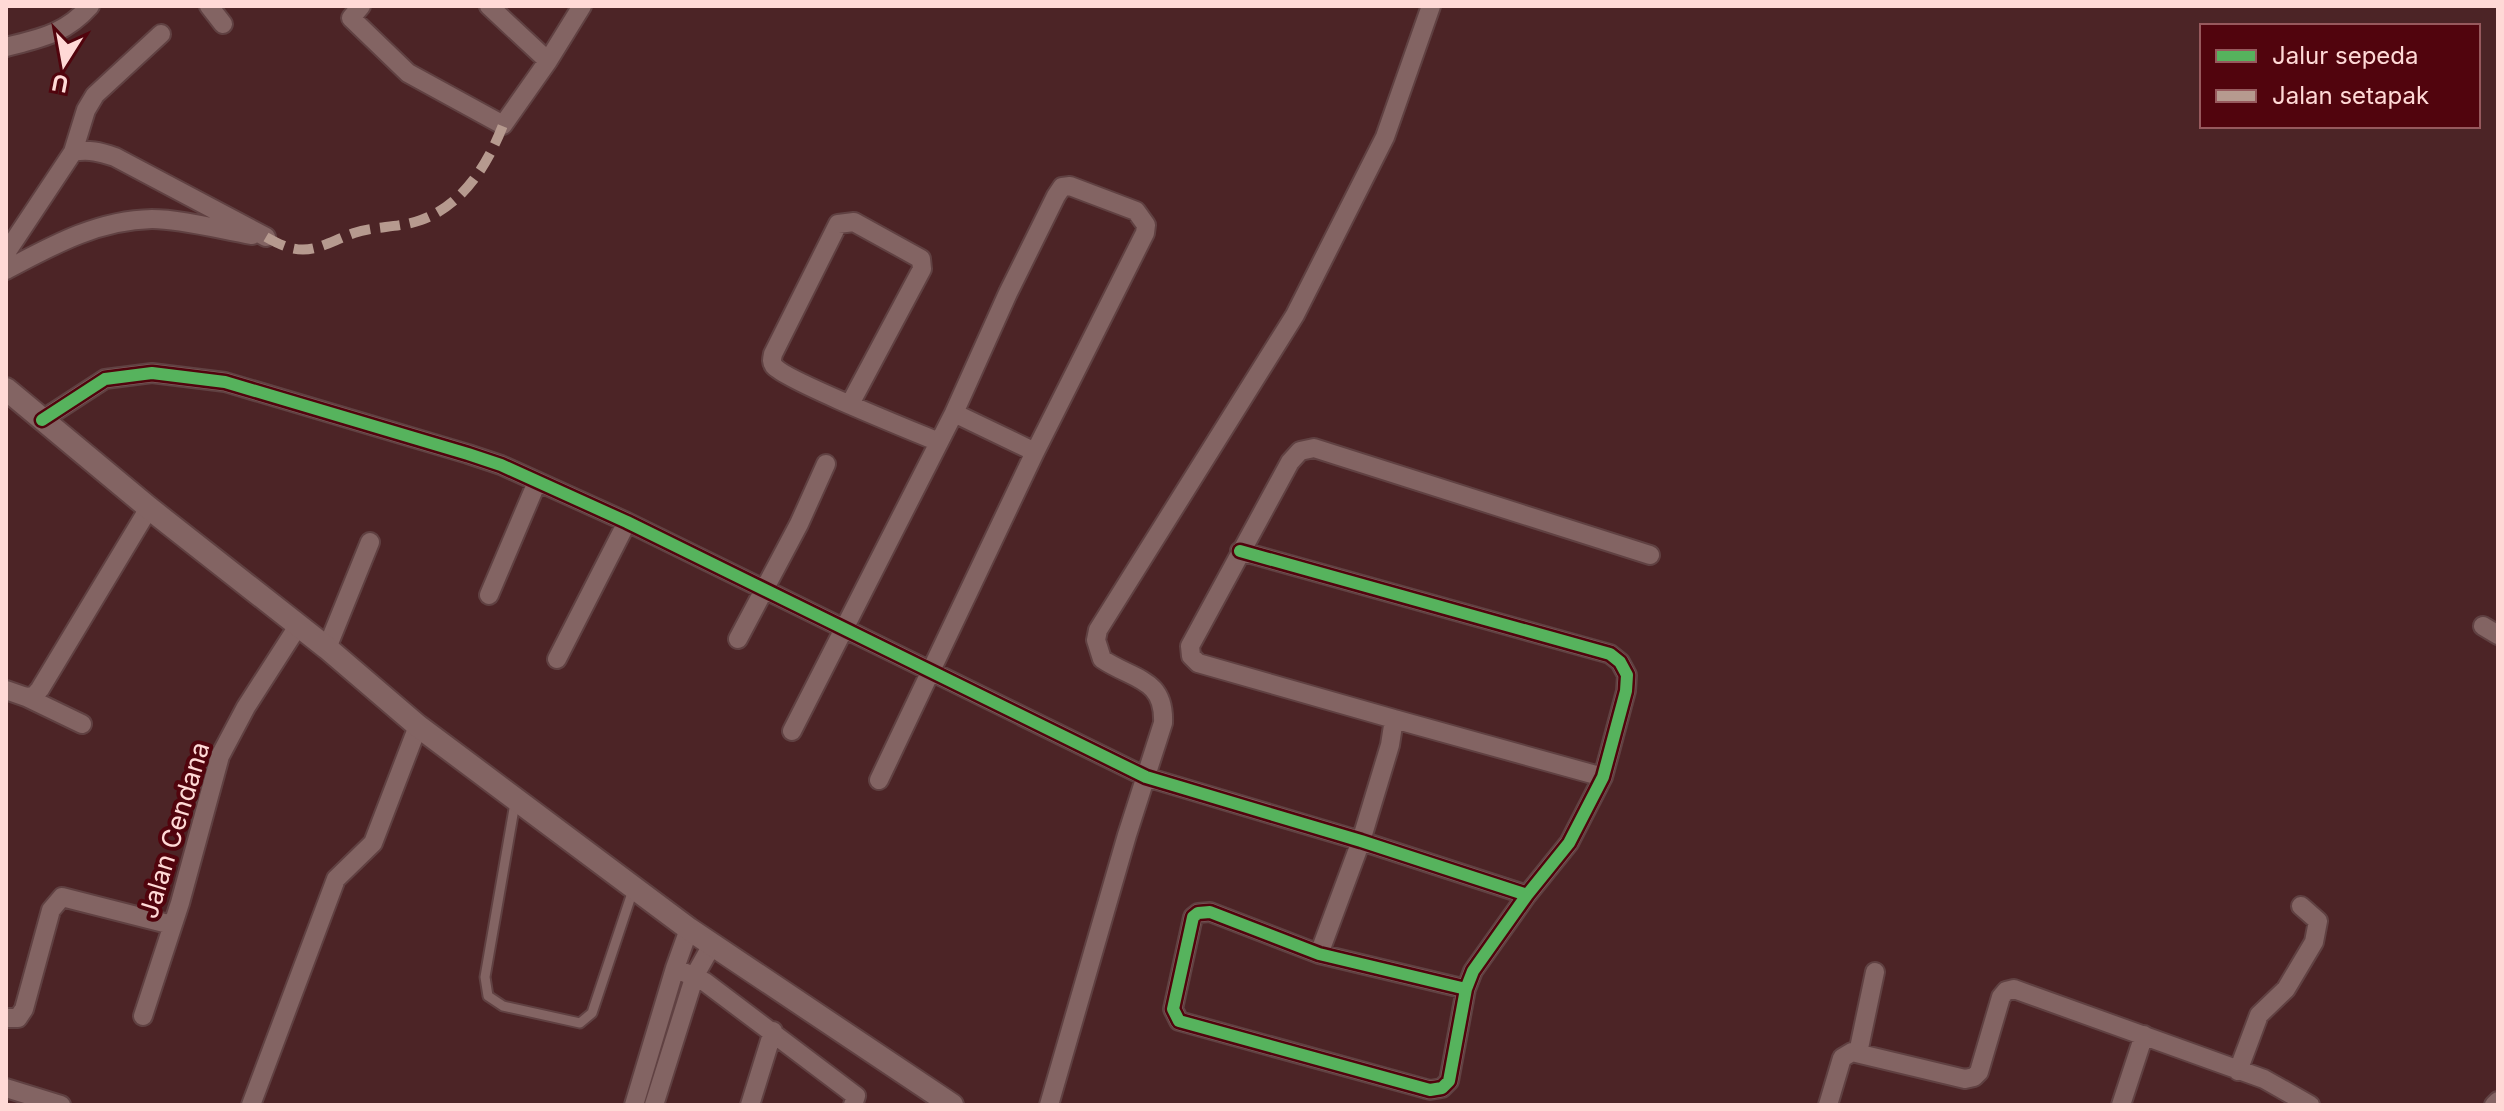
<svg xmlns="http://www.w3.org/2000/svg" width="2504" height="1111" viewBox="0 0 2504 1111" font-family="Inter,sans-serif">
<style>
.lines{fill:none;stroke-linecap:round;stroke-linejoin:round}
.service-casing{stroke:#604142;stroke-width:13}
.minor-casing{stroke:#604142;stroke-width:22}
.tertiary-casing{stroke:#604142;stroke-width:26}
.service{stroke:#836463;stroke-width:9}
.minor{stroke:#836463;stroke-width:18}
.tertiary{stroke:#836463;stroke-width:22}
.quiet{stroke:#b69a8f;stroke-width:10;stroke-dasharray:20 10;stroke-linecap:butt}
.cycleway-casing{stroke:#51040d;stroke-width:17}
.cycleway{stroke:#56b35d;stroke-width:12}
.labels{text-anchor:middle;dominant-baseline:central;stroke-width:8;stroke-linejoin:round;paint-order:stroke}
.street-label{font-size:26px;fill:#ffd9d6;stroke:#51040d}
</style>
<rect width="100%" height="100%" fill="#4c2426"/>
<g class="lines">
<g class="service-casing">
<path id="service" d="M 515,803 L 485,977 L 488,996 L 503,1006 L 580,1023 L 592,1013 L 633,890"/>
</g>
<g class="minor-casing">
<path id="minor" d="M 209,6 L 223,24
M 361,6 L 351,18 L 408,73 L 503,125 L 548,61 L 582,6
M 489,6 L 548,61
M 6,47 C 41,38 65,34 90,6
M 73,152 L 86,110 L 95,95 L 161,34
M 6,253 L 73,152 C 89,149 100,152 115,157 L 266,237
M 6,270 C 53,245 98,220 152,219 C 182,219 222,230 252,235
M 850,404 L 922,269 L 921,259 L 854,222 L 838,224 L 773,354 C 772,359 771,362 774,366 C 783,379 915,432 939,442
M 954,413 L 1035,452
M 42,420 L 105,379 L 152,373 L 225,382 L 468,454 L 501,465 L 627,522 L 1146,777 L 1361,841 L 1527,895
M 1240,551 L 1610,654 L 1620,662 L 1627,675 L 1626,691 L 1603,777 L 1569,843 L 1527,895 L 1473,971 L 1466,989 L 1449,1081 L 1442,1088 L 1430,1090 L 1179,1021 L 1173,1009 L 1193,917 L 1198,913 L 1210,912 L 1319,954 L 1466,989
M 489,595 L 537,482
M 2483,626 L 2498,635
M 738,639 L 799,524 L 826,464
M 327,648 L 370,542
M 557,659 L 627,522
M 6,690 L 26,697 L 34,696 L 40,689 L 149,508
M 26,697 L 82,724
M 1394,719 L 1603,777
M 792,731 L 954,413 L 1008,293 L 1056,196 L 1062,187 L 1070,186 L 1136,211 L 1146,225 L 1145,233 L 1035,452 L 879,780
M 1319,954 L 1361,841 L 1390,745 L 1394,719 L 1198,663 L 1191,656 L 1190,646 L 1290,462 L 1300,451 L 1314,448 L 1650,555
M 675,968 L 705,982 L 856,1096 L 853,1105
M 143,1016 L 180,903 L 220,756 L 246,707 L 298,626
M 6,1018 L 18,1018 L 24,1009 L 51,910 L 62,897 L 172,925
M 1858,1053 L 1875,972
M 2238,1071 L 2259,1015 L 2286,989 L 2314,942 L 2318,921 L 2301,906
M 6,1088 L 61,1105
M 251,1105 L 336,879 L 373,843 L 418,726
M 634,1105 L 675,968 L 689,929
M 654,1105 L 695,975 L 712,945
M 750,1105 L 773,1031
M 1049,1105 L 1127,835 L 1163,723 C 1165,678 1133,680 1102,659 L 1096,640 L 1098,630 L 1295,315 L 1385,137 L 1431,6
M 1828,1105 L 1842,1058 L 1852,1052 L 1965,1079 L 1974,1077 L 1979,1072 L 2001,997 L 2006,991 L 2014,989 L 2264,1079 L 2310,1105
M 2121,1105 L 2144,1035
M 2494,1105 L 2498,1101"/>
</g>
<g class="tertiary-casing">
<path id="tertiary" d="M 6,389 L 149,508 L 327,648 L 418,726 L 689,929 L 952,1105"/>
</g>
<use href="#service" class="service"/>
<use href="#minor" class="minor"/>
<use href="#tertiary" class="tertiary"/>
<path class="quiet" d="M 266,237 C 306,260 316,247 354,233 C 375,226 399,228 421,220 C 463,205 488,164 503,125"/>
<g class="cycleway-casing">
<path id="cycleway" d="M 42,420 L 105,379 L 152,373 L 225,382 L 468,454 L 501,465 L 627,522 L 1146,777 L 1361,841 L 1527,895
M 1240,551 L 1610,654 L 1620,662 L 1627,675 L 1626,691 L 1603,777 L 1569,843 L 1527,895 L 1473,971 L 1466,989 L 1449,1081 L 1442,1088 L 1430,1090 L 1179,1021 L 1173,1009 L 1193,917 L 1198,913 L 1210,912 L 1319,954 L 1466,989"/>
</g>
<use href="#cycleway" class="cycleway"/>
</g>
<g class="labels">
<g class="street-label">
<text transform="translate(174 830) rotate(-73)">Jalan Cendana</text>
</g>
</g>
<rect width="2504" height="1111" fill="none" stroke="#ffd9d6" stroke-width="16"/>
<rect x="2200" y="24" width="280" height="104" fill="#51040d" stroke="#97595d" stroke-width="2"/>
<rect x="2216" y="50" width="40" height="12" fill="#56b35d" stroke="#97595d" stroke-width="2"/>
<text x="2272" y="64" font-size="24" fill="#ffd9d6">Jalur sepeda</text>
<rect x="2216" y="90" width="40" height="12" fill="#b69a8f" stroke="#97595d" stroke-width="2"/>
<text x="2272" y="104" font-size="24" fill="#ffd9d6">Jalan setapak</text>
<g transform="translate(64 64) rotate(191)" stroke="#51040d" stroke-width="6" paint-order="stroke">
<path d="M0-6L14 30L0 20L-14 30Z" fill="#ffd9d6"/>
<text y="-12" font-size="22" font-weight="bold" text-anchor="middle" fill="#ffd9d6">U</text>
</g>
</svg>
